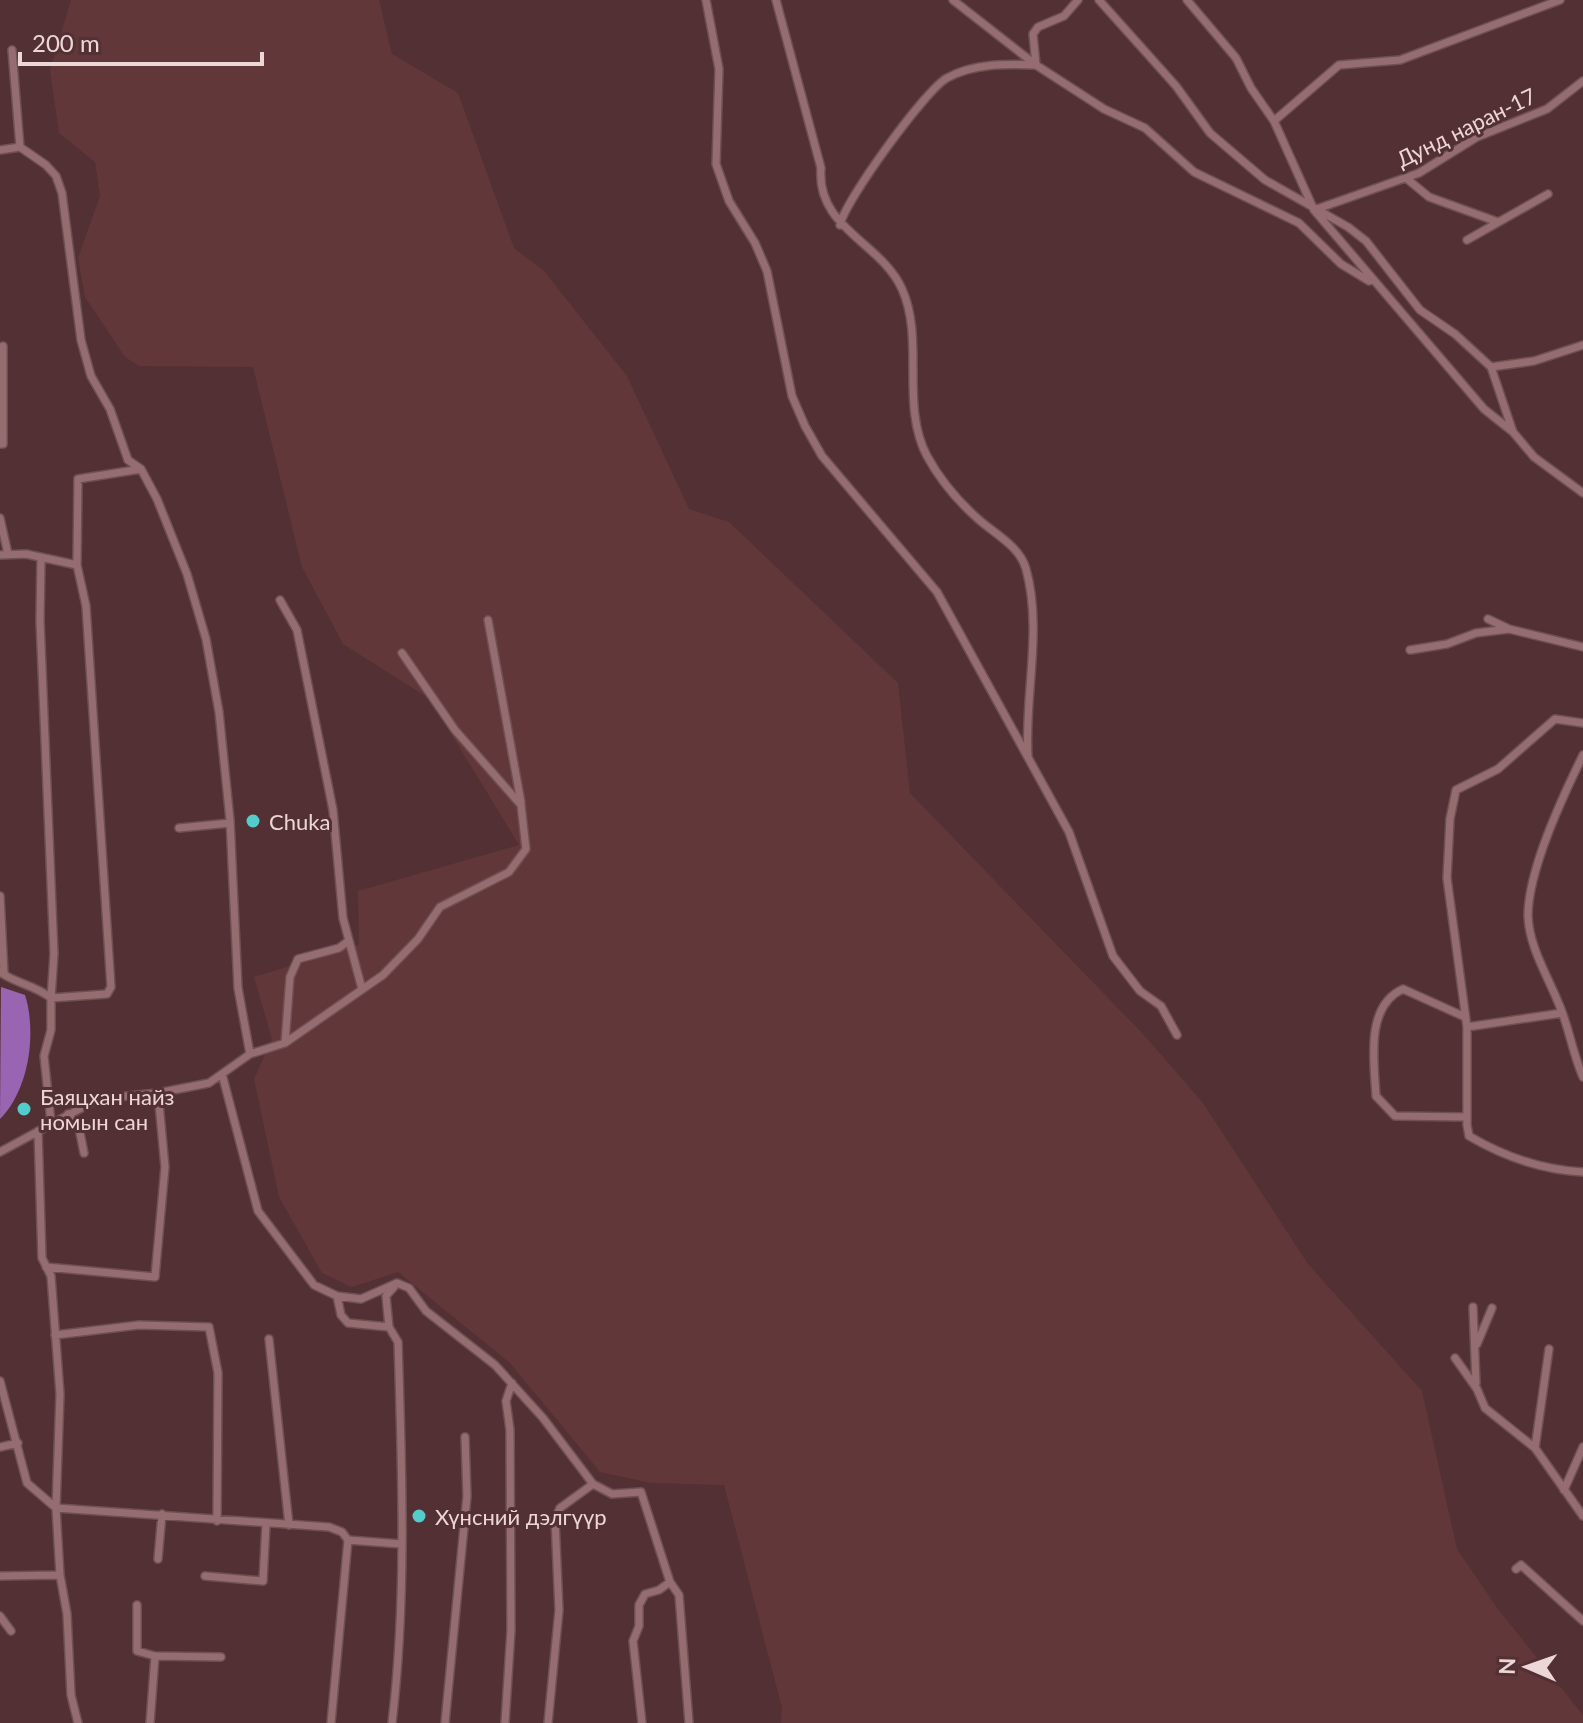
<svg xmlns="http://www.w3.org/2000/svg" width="1583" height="1723" viewBox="0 0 1583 1723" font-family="Lato,sans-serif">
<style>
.built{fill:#61373a}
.water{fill:#9964b1}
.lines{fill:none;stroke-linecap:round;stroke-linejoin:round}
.street-casing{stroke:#6e5053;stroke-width:10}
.street{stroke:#956d70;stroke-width:7}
.poi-dot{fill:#52cdcc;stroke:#533033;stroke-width:3}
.labels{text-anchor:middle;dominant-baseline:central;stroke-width:6;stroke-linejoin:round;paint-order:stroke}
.street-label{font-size:22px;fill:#edd6d7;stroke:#533033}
.poi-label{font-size:22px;fill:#edd6d7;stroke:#533033;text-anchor:start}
</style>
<rect width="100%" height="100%" fill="#533033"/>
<path class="built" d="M 71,0 L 379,0 L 392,54 L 458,93 L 514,248 L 544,271 L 627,376 L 689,509 L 729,522 L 898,683 L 910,793 L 1143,1034 L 1203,1103 L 1308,1264 L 1422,1391 L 1457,1549 L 1498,1609 L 1583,1715 L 1583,1723 L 781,1723 L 782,1708 L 724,1485 L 651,1483 L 600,1472 L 510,1363 L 398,1272 L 352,1287 L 322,1273 L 279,1197 L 254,1079 L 272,1039 L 254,977 L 359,945 L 358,891 L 519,845 L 430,699 L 343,644 L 302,567 L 253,367 L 139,366 L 125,357 L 85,297 L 78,258 L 100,196 L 95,162 L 59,133 L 50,70 Z"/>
<path class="water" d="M 1,987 L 25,995 C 37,1033 29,1090 0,1119 Z"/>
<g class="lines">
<g class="street-casing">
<path id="street" d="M 706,0 L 719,69 L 716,164 L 729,201 L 755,243 L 767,271 L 792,396 L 805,426 L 822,456 L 937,592 L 1069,832 L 1113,956 L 1140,991 L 1161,1006 L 1177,1035
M 776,0 L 821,168 C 816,228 881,242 902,289 C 925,340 900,405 927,456 C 939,478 958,501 977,518 C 993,533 1020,546 1026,569 C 1043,630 1024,696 1028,757
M 953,0 L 1036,65 L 1104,109 L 1145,128 L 1194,172 L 1299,223 L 1341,264 L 1369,281
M 1099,0 L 1176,86 L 1210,133 L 1265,180 L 1348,227 L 1366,241 L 1420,310 L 1455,334 L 1491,367 L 1513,432 L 1534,457 L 1583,493
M 1187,0 L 1236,58 L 1251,88 L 1274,121 L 1314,210 L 1484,409 L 1513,432
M 12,50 L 20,147
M 1274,121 L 1339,65 L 1400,60 L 1560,0
M 0,150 L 20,147 L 46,165 L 56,176 L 62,193 L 81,340 L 91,376 L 110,409 L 128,460 L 141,469 L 157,499 L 187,574 L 206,639 L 219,712 L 230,820 L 238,988 L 250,1054 L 209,1083 L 158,1093 L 98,1099 L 0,1152
M 1406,178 L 1429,197 L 1498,222
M 1314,210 L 1419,173 L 1477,137 L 1547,109 L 1583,81
M 840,225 C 844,202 926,89 947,78 C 974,63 1006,64 1036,65 L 1033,34 L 1038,27 L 1064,16 L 1078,0
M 1467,240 L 1548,194
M 1491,367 L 1534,361 L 1583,345
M 0,444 L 3,444 L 3,346
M 0,518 L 8,554
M 0,555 L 26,554 L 77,565 L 86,606 L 111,987 L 107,994 L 51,998 L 51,1030 L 44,1056 L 51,1122
M 77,565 L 78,479 L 141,469
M 280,600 L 297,630 L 333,810 L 343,918 L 362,989
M 1488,619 L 1507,628
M 488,620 L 521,802
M 1410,650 L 1447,644 L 1476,633 L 1509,629 L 1583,647
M 1583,755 C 1563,796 1528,870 1528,916 C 1529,946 1547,975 1558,1002 C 1569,1026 1572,1052 1583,1077
M 179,828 L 230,823
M 0,896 L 4,973
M 0,972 C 14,983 35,985 51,998 L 54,954 L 40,621 L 41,560
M 1562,1013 L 1467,1027 L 1467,1125 L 1469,1136 C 1503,1156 1543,1170 1583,1172
M 1465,1017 L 1403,989 C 1365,1006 1374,1061 1376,1096 L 1395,1116 L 1466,1117
M 1467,1027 L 1447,878 L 1450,819 L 1456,790 L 1498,769 L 1555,719 L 1583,723
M 285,1043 L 290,977 L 298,959 L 339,948 L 347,942
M 250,1054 L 285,1043 L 383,975 L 418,939 L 440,907 L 509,872 L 526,849 L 521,805 L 455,730 L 402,653
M 222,1074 L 258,1211 L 314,1285 L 337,1296 L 361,1299 L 397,1283 L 409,1288 L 426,1311 L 495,1365 L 543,1418 L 593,1484 L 612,1494 L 641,1492 L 670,1582 L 679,1595 L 689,1723
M 68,1114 L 79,1128 L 84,1153
M 38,1131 L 42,1258 L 51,1276 L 60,1394 L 56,1508 L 60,1575 L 67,1614 L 71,1695 L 78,1723
M 46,1267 L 155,1277 L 165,1167 L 158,1093
M 337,1296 L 341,1315 L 348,1323 L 389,1327
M 1473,1307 L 1476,1383
M 55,1335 L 139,1325 L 209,1327 L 218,1373 L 217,1521
M 269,1339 L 289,1525
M 1477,1344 L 1492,1308
M 1455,1358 L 1477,1389 L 1485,1408 L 1535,1448 L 1583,1516
M 0,1381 L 27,1483 L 56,1508 L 329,1527 L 342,1532 L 348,1540 L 401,1544
M 0,1447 L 18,1443
M 1535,1448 L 1549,1349
M 1564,1490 L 1583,1447
M 158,1559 L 162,1514
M 1516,1569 L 1521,1565 L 1583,1621
M 0,1576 L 60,1575
M 205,1576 L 263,1581 L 266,1524
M 137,1605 L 137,1651 L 155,1656 L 150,1723
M 0,1616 L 11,1631
M 155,1656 L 221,1657
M 331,1723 L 348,1540
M 392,1723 C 407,1597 402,1469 398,1342 L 389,1327 L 386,1296 L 394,1287
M 445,1723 L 467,1496 L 465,1437
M 505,1723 L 511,1630 L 510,1430 L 506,1401 L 512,1383
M 548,1723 L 559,1610 L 555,1519 L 560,1508 L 593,1484
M 642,1723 L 633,1641 L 639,1626 L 639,1605 L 645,1594 L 659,1590 L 670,1582"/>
</g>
<use href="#street" class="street"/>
</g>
<g class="poi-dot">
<circle cx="253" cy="821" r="8"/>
<circle cx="24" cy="1109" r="8"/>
<circle cx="419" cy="1516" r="8"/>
</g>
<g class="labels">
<g class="street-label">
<text transform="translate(1466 127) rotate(-26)">Дунд наран-17</text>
</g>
<g class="poi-label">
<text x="269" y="821">Chuka</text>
<text x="40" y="1096">Баяцхан найз<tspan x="40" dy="25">номын сан</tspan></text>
<text x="435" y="1516">Хүнсний дэлгүүр</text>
</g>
</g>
<g transform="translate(1527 1667) rotate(272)" stroke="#533033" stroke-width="6" paint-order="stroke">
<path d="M0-6L14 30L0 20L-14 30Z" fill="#edd6d7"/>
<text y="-12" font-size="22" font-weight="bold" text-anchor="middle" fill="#edd6d7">N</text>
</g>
<path d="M20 52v12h242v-12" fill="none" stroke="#edd6d7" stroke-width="4"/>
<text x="32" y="52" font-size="24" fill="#edd6d7" stroke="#533033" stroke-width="6" paint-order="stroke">200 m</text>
</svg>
